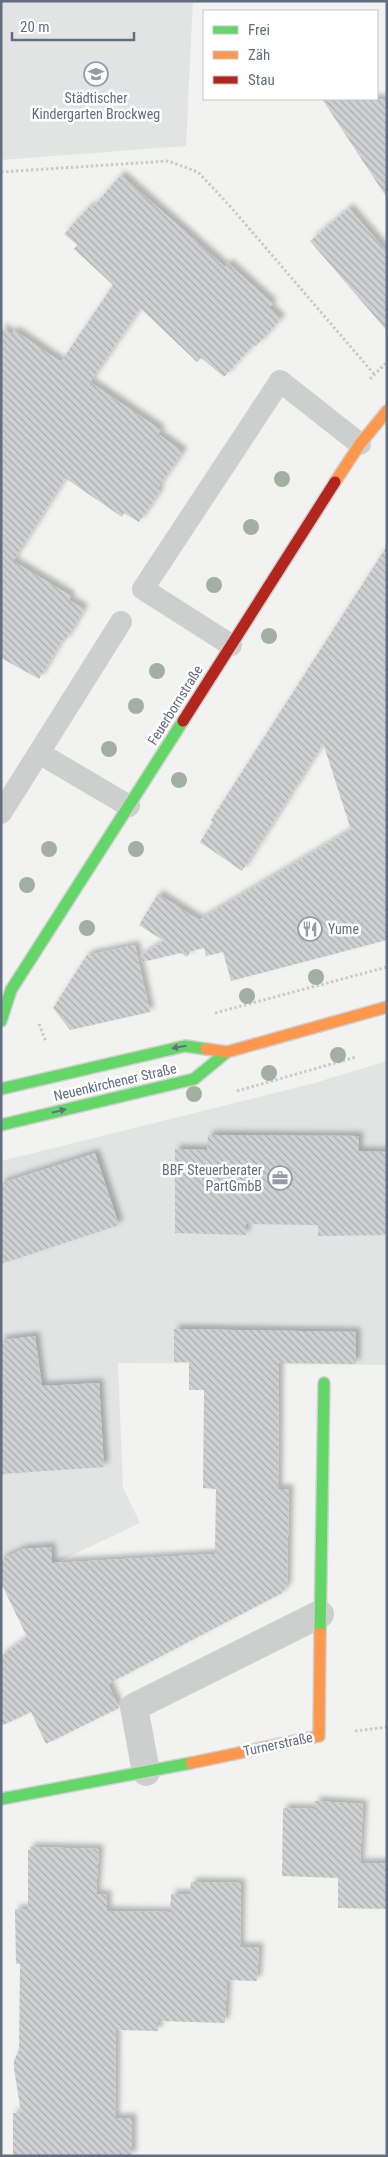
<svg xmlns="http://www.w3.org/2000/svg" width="388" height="2157" viewBox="0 0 388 2157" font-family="'Roboto Condensed',sans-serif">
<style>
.built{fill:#e2e3e3}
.building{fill:url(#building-back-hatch);filter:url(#shadow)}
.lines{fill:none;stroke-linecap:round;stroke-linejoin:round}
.fast-casing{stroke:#cfd0d0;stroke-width:14}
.slow-casing{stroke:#cfd0d0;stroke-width:14}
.jam-casing{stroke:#cfd0d0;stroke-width:14}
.path{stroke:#c9cacb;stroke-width:3;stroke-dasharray:2.5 2.5;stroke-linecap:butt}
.lane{stroke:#cdcece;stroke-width:22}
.street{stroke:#cdcece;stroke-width:28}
.fast{stroke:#63d668;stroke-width:11}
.slow{stroke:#ff974d;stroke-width:11}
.jam{stroke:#b3261e;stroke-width:11}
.tree{fill:#a3afa2}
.oneway{fill:#637280}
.labels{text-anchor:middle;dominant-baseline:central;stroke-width:5;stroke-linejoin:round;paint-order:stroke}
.poi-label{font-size:14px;fill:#636d81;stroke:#fff}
.street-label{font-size:14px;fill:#636d81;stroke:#fff}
</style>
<defs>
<pattern id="building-back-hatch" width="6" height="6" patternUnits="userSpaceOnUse" patternTransform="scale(1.25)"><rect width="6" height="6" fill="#cfd0d1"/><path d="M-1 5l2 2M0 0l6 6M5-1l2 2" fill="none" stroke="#acadaf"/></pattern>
<filter id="shadow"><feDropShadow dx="4.5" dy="-4.5" stdDeviation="2.5" flood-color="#0004"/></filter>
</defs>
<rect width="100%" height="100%" fill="#f2f3f1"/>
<path class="built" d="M 1,1 L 193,1 L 186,146 L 1,160 Z
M 387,1061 L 387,1365 L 118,1363 L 123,1488 L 140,1523 L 1,1589 L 1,1161 L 311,1084 Z"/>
<path class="building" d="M 322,99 L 387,99 L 387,198 Z
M 121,175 L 225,267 L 228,263 L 273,304 L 269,307 L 281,319 L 256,346 L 254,344 L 224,377 L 201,358 L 197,362 L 140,308 L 90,382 L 161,430 L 158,434 L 183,452 L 157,489 L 160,491 L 139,522 L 124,513 L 122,517 L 65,478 L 13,561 L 71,596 L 69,600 L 84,609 L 65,641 L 62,640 L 39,679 L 1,658 L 1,327 L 12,335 L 14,330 L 61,362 L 113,285 L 74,249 L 77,245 L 64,234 L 90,206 L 92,208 Z
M 349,208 L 387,252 L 387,331 L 310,241 Z
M 387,546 L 387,940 L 231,981 L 223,952 L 206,956 L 204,948 L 191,951 L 187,957 L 181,953 L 142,962 L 140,956 L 164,941 L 139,925 L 158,894 L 199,920 L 351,830 L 323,743 L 242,871 L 200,842 L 213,822 L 211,820 Z
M 135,945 L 150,1012 L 70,1030 L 53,1008 L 87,955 Z
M 208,1135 L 359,1136 L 358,1151 L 387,1152 L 387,1235 L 318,1236 L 318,1225 L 246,1224 L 246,1235 L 175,1233 L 175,1149 L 207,1150 Z
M 95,1153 L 119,1225 L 1,1264 L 1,1183 Z
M 174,1329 L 356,1332 L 356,1364 L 279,1363 L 278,1489 L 289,1489 L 287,1586 L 282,1593 L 108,1684 L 119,1708 L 46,1744 L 31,1712 L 1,1726 L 1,1656 L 27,1637 L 1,1583 L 1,1559 L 23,1549 L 51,1547 L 52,1563 L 215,1554 L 216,1489 L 203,1488 L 204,1390 L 189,1390 L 189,1362 L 174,1362 Z
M 35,1336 L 42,1386 L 99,1383 L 104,1467 L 1,1474 L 1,1340 Z
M 315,1801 L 363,1804 L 360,1863 L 387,1863 L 387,1909 L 338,1908 L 338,1878 L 282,1876 L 283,1808 L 315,1809 Z
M 30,1847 L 99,1849 L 96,1894 L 107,1895 L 107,1911 L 170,1912 L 171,1894 L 190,1894 L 191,1882 L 241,1883 L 240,1947 L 259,1947 L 257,1981 L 227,1980 L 225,2023 L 158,2021 L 158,2031 L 116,2030 L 115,2118 L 132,2118 L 132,2156 L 13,2156 L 13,2113 L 21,2113 L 14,2068 L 14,2060 L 19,2050 L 20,1964 L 16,1964 L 15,1909 L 28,1910 L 28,1850 L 30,1850 Z"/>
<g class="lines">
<g class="fast-casing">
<path id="fast" d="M 1,1021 L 11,990 L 183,721
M 1,1089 L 185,1046 L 206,1049
M 1,1125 L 194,1079 L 227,1052
M 320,1633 L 324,1383
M 1,1799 L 191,1763"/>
</g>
<g class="slow-casing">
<path id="slow" d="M 335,482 L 360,444 L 387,411
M 206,1049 L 227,1052 L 387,1007
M 191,1763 L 319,1736 L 320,1633"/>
</g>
<g class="jam-casing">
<path id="jam" d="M 183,721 L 335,482"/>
</g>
<path class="path" d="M 1,172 L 168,161 L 198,172 L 229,205 L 374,374
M 370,379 L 387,362
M 215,1013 L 387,967
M 39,1024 L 46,1042
M 237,1091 L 356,1057
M 355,1731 L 387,1727"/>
<path class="lane" d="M 231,645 L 143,589 L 280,381 L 360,444
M 39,753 L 129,806
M 1,813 L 121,622"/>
<path class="street" d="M 146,1772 L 134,1707 L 320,1614"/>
<use href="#fast" class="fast"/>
<use href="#slow" class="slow"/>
<use href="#jam" class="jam"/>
</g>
<g class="tree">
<circle cx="282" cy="479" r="8"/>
<circle cx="251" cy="527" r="8"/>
<circle cx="214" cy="585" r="8"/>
<circle cx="269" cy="636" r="8"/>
<circle cx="157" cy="671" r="8"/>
<circle cx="136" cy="706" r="8"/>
<circle cx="109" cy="749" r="8"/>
<circle cx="179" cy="780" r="8"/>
<circle cx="49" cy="849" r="8"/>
<circle cx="136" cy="849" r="8"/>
<circle cx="27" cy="885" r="8"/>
<circle cx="87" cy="928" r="8"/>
<circle cx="316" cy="977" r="8"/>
<circle cx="247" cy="996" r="8"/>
<circle cx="338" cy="1055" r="8"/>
<circle cx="269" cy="1073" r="8"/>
<circle cx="194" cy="1094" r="8"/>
</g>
<defs><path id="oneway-solid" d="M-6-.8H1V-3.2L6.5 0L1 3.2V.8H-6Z" transform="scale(1.25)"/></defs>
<g class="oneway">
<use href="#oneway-solid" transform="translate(179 1047) rotate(170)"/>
<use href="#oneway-solid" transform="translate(59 1111) rotate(-14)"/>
</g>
<defs>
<g id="school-ring" transform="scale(1.25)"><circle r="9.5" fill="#fff" stroke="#959ca8" stroke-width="1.5"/><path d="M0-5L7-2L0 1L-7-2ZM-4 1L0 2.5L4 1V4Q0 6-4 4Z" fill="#959ca8"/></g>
<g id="restaurant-ring" transform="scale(1.25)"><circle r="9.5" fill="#fff" stroke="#959ca8" stroke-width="1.5"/><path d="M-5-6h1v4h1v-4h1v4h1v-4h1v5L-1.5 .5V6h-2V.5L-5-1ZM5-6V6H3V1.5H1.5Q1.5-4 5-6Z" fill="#959ca8"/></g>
<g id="office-ring" transform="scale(1.25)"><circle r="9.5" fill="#fff" stroke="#959ca8" stroke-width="1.5"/><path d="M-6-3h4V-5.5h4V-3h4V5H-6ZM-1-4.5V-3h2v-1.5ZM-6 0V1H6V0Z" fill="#959ca8"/></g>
</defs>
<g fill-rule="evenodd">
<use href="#school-ring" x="96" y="74"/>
<use href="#restaurant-ring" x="310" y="929"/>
<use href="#office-ring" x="280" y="1178"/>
</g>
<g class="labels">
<g class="poi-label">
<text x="96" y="98">Städtischer<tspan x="96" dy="16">Kindergarten Brockweg</tspan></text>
<text x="328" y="929" text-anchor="start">Yume</text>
<text x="262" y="1170" text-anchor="end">BBF Steuerberater<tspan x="262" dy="16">PartGmbB</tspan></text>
</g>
<g class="street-label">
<text transform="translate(175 705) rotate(-58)">Feuerbornstraße</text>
<text transform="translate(115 1082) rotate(-13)">Neuenkirchener Straße</text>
<text transform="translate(278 1744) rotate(-12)">Turnerstraße</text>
</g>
</g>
<rect width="388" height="2157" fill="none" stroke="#636d81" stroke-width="5"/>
<rect x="203" y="10" width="175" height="90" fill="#ffffff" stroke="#c1c5cd"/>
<rect x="213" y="26" width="25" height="8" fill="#63d668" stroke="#c1c5cd"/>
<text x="248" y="35" font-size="15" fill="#636d81">Frei</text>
<rect x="213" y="51" width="25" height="8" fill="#ff974d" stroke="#c1c5cd"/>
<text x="248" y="60" font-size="15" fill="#636d81">Zäh</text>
<rect x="213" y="76" width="25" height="8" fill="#b3261e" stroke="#c1c5cd"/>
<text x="248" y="85" font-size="15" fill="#636d81">Stau</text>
<path d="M12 32v8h122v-8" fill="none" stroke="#636d81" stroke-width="2.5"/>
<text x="20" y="32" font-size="15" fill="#636d81" stroke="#ffffff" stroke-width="4" paint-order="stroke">20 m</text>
</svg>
